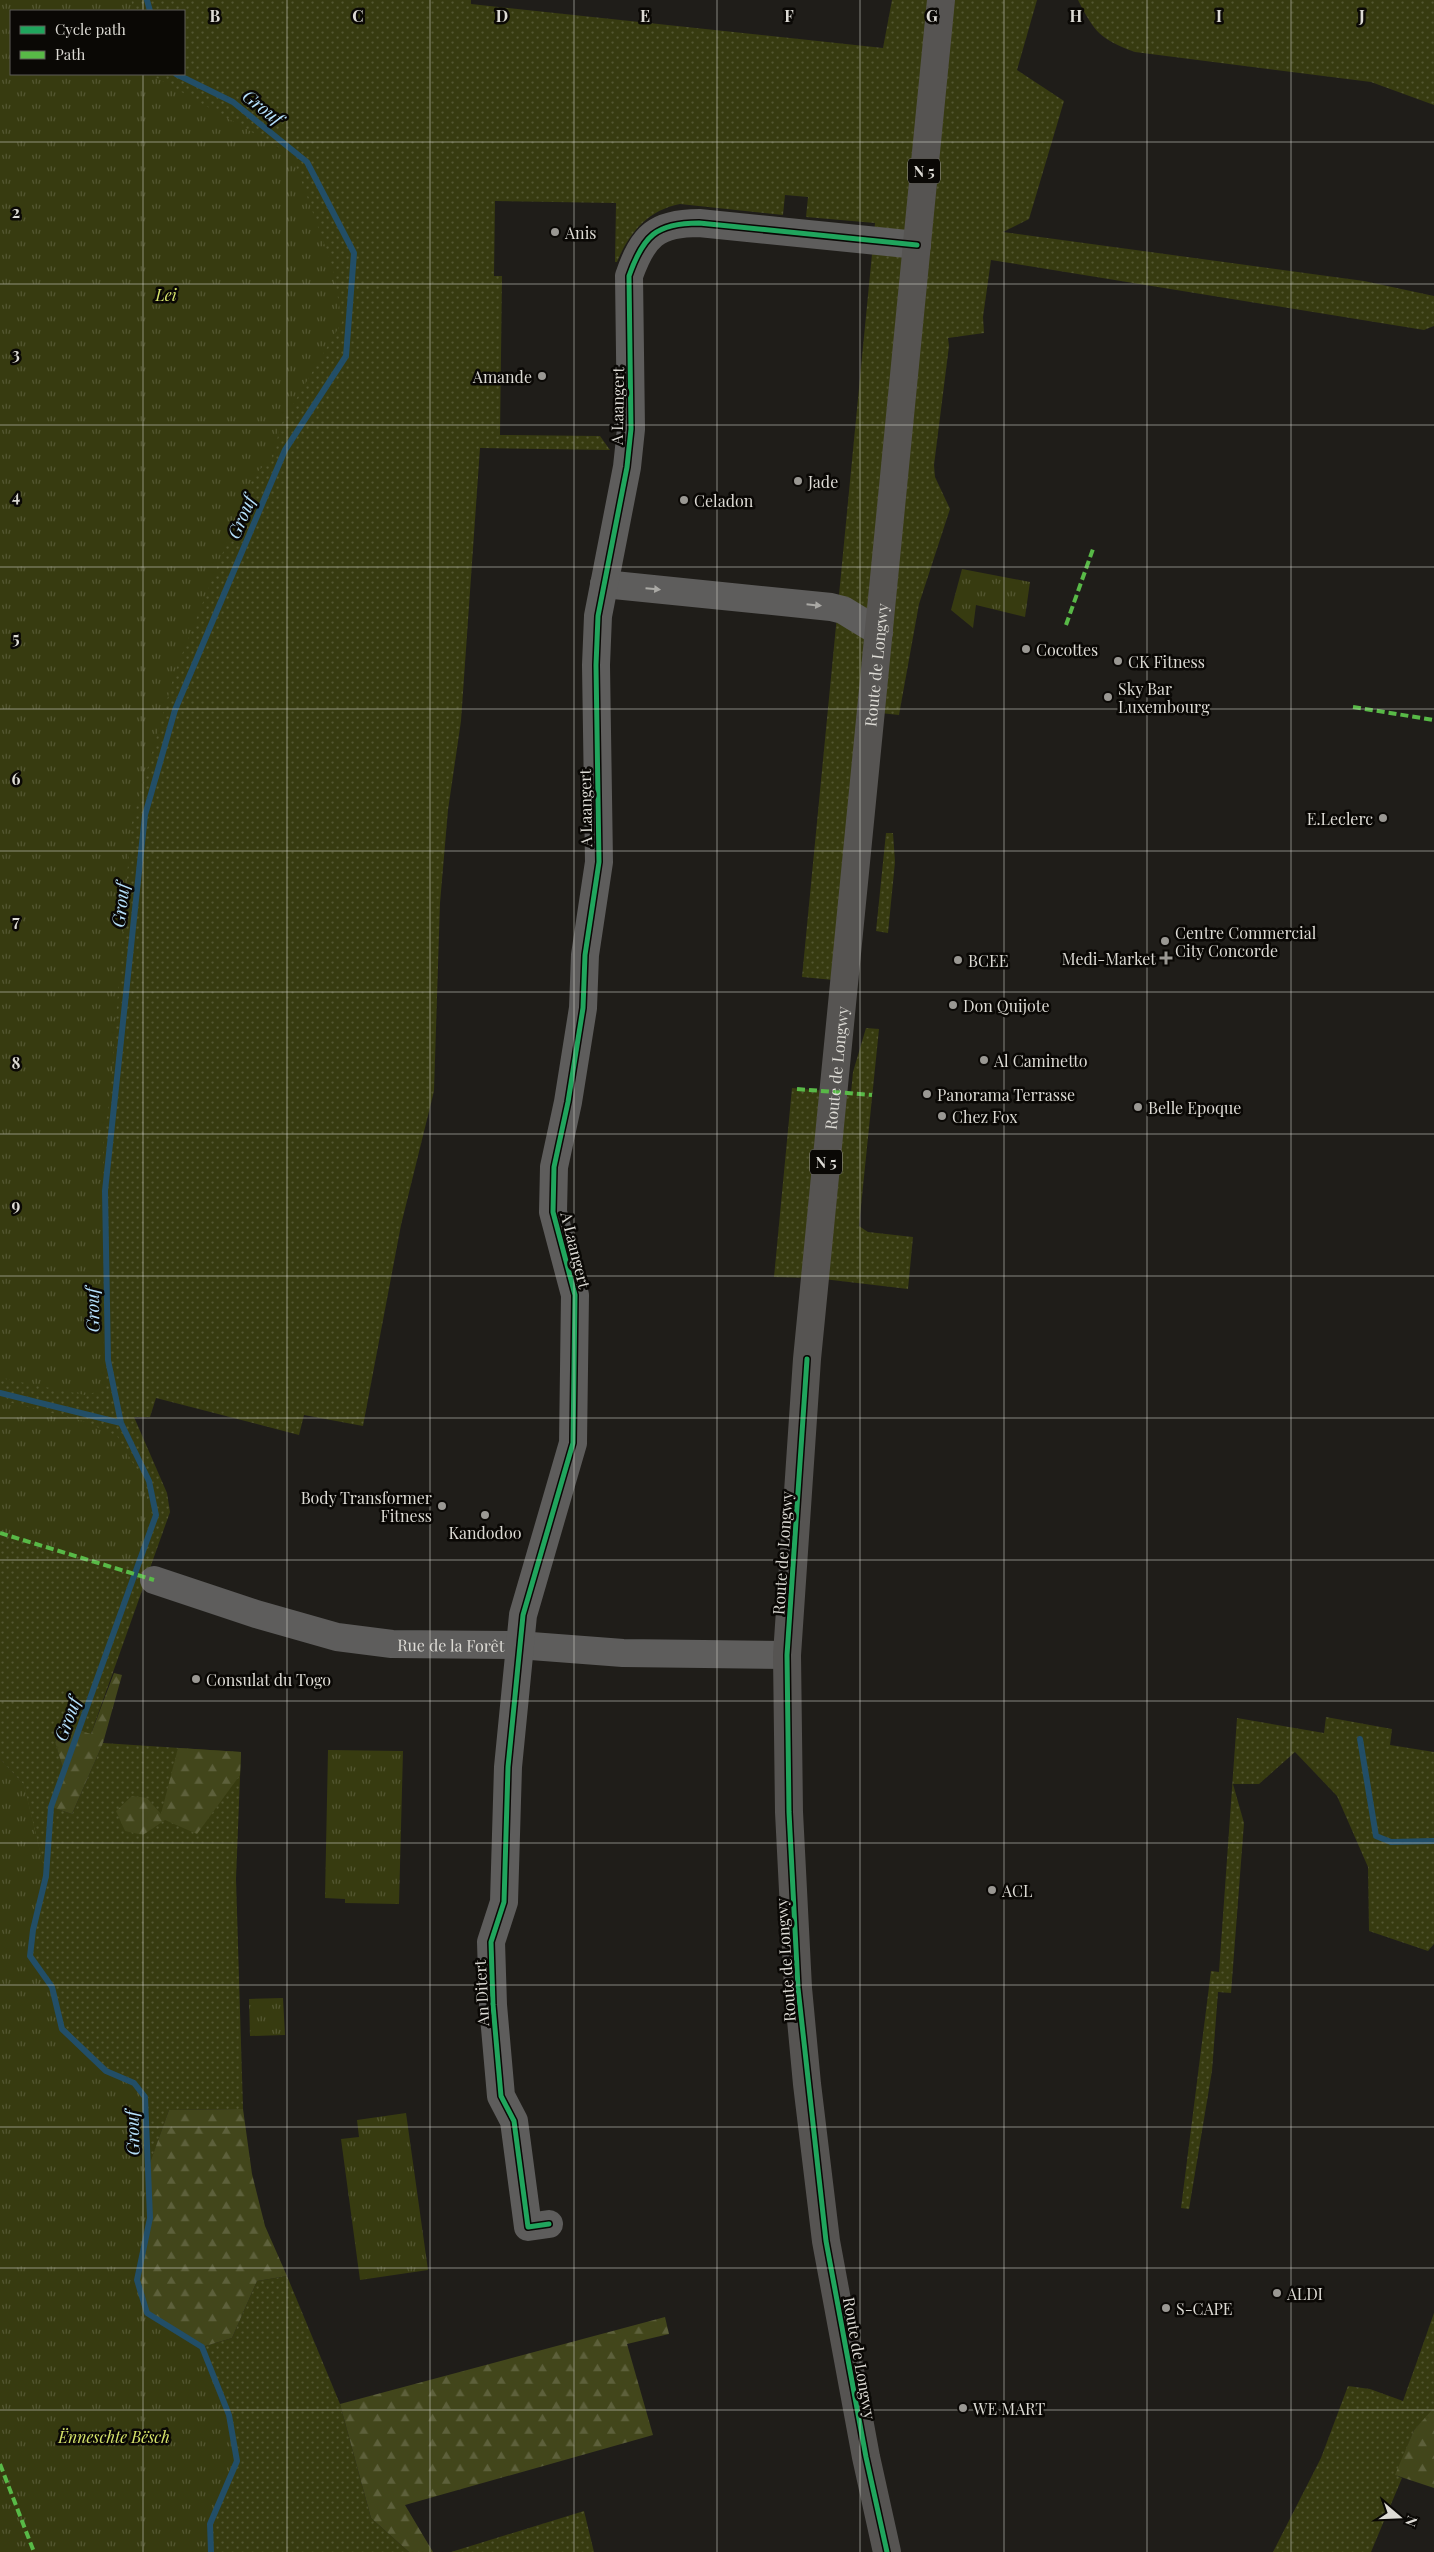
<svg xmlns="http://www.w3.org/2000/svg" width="1434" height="2552" viewBox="0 0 1434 2552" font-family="'Playfair Display',serif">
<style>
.grass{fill:url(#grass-dots);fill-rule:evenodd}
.forest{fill:url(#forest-firs)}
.park{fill:url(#park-tufts)}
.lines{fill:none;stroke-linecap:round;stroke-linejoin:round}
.stream{stroke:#224e67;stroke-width:6}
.minor{stroke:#5e5d5c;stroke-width:28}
.major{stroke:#565452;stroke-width:28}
.quiet{stroke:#58b947;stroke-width:4;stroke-dasharray:8 4;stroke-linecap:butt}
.cycleway-casing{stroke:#0a0805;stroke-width:8}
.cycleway{stroke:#20a55d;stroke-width:5}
.oneway{fill:#aaa9a5}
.grid{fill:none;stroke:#dddbd5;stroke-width:1;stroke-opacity:0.55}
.poi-dot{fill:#9a9893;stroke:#0a0805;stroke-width:2}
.labels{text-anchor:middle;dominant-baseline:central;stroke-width:5;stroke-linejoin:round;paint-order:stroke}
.shield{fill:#0a0805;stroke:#9e9c97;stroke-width:1}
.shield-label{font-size:15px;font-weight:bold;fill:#dddbd5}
.poi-label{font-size:16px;fill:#dddbd5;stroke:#0a0805;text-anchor:start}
.park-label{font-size:16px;font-style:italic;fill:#d7e56b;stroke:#0a0805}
.street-label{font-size:16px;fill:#dddbd5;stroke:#0a0805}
.water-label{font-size:18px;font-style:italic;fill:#b5e0fc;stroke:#0a0805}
.grid-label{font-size:16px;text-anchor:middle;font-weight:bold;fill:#dddbd5;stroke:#0a0805;stroke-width:5;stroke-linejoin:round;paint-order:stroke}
</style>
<defs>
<pattern id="grass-dots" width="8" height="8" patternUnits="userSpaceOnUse" patternTransform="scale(1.25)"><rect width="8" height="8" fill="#373b10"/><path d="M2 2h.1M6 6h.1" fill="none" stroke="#545732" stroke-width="1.8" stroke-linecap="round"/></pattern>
<pattern id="forest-firs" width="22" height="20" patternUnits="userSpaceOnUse" patternTransform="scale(1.25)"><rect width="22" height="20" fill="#42461b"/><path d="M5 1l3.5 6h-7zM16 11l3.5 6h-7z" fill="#5d603b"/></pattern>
<pattern id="park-tufts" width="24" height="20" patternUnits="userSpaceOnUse" patternTransform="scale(1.25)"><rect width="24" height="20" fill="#373b10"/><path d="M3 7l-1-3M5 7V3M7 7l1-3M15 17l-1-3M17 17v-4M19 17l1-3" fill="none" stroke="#545732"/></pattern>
</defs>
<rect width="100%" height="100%" fill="#1f1d19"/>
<path class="grass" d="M 0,0 L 471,0 L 471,4 L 883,48 L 892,0 L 1037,0 L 1017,70 L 1064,101 L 1029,219 L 1003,232 L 1364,281 L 1434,296 L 1434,326 L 1424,330 L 991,260 L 983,317 L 984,333 L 948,338 L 949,346 L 934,465 L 935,477 L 950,509 L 919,604 L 899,715 L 871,712 L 844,981 L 802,977 L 875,223 L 806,217 L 808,197 L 785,195 L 783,215 L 680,204 C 648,210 629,233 617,262 L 615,262 L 616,203 L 495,201 L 494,276 L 502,276 L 500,435 L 600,436 L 610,450 L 480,448 L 461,721 L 448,810 L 440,903 L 434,1091 L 401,1225 L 363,1426 L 304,1415 L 299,1435 L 156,1398 L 150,1417 L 134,1417 L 167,1493 L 170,1512 L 91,1734 L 55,1741 L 64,1771 L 52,1807 L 72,1814 L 103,1743 L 241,1752 L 236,1879 L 243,2109 L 169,2110 L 147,2172 L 134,2083 L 106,2071 L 62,2029 L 52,1987 L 30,1956 L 33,1930 L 24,1785 L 0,1759 ZM 11,11 L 184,11 L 184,74 L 11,74 Z
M 1078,0 L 1434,0 L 1434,105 L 1371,82 L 1135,52 C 1100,39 1095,33 1078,0 Z
M 886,833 L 893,833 L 895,862 L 888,933 L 876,931 Z
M 866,1028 L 879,1029 L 859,1226 L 868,1232 L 913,1237 L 908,1289 L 815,1278 L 774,1277 L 792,1088 L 851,1093 L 853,1072 Z
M 1326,1717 L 1392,1729 L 1390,1745 L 1434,1752 L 1434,1944 L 1428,1951 L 1369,1931 L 1368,1867 L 1337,1796 L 1295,1752 L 1259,1784 L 1233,1784 L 1244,1823 L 1231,1993 L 1218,1992 L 1212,2071 L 1189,2209 L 1181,2208 L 1211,1971 L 1219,1972 L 1237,1718 L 1324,1733 Z
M 287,2276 L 340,2404 L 371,2518 L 409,2552 L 211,2552 L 210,2524 L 237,2461 L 202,2347 L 232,2338 L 257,2281 Z
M 1434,2313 L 1434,2410 L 1414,2430 L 1396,2475 L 1402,2478 L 1371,2552 L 1273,2552 L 1321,2458 L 1348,2386 L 1370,2389 L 1403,2401 Z
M 584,2511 L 594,2552 L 451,2552 Z"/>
<path class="forest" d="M 114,1673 L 122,1675 L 103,1743 L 72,1814 L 51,1807 L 64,1771 L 55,1742 L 65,1726 L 91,1734 Z
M 178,1748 L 241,1752 L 240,1775 L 197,1834 L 165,1820 L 143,1835 L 125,1831 L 116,1811 L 132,1796 L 147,1798 L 161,1814 Z
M 0,1759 L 24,1785 L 46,1876 L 33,1930 L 30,1956 L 52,1987 L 62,2029 L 106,2071 L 134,2083 L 145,2097 L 147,2171 L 169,2110 L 243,2109 L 252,2174 L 265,2226 L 287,2276 L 257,2281 L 232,2338 L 202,2347 L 229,2415 L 237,2461 L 210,2524 L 211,2552 L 0,2100 Z
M 665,2317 L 669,2334 L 627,2344 L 653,2435 L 405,2505 L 433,2552 L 409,2552 L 371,2518 L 340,2404 Z
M 1433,2409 L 1434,2410 L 1434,2488 L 1395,2475 L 1414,2430 Z"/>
<path class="park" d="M 0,0 L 131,0 L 134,11 L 11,11 L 11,74 L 150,74 L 292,155 L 333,268 L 342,322 L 279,428 L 275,455 L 254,475 L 175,672 L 131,826 L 110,1095 L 103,1145 L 104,1390 L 85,1395 L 0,1378 Z
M 962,569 L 1030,582 L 1025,617 L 976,605 L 973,628 L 951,610 Z
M 0,1400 L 83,1421 L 117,1436 L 143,1480 L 151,1517 L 139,1557 L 118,1569 L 0,1533 Z
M 328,1750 L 403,1751 L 399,1904 L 345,1903 L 345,1899 L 325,1898 Z
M 0,1759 L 24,1785 L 46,1876 L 33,1930 L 30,1956 L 52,1987 L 62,2029 L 106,2071 L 134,2083 L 145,2097 L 150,2218 L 137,2280 L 147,2313 L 202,2347 L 229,2415 L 237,2461 L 210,2524 L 211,2552 L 0,2552 Z
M 283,1998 L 285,2035 L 250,2036 L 249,1999 Z
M 406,2113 L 428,2270 L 360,2280 L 341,2139 L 359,2137 L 357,2120 Z"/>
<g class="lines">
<path class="stream" d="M 147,0 L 150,11
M 176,74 L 233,102 L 307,162 L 354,253 L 346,356 L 285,450 L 175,710 L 145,815 L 105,1191 L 108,1360 L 121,1423 L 149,1481 L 156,1515 L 51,1807 L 46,1876 L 33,1930 L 30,1956 L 52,1987 L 62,2029 L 106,2071 L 134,2083 L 145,2097 L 150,2218 L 137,2280 L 147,2313 L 202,2347 L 229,2415 L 237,2461 L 210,2524 L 211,2552
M 0,1393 L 121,1423
M 1360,1739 L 1376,1836 L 1391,1842 L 1434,1841"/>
<g class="minor">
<path d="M 604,584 L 831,607 L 843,610 L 879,632"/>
<path id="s1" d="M 154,1580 L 256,1614 L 337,1637 L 392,1644 L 518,1645 L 623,1653 L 787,1655"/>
<path d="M 549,2224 L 528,2227 L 514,2121 L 501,2096 L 493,2005 L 491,1942 L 504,1902 L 508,1767 L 523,1615 L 573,1443 L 575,1295 L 553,1212 L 554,1167 L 568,1102 L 583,1008 L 585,955 L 599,862 L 596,665 L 598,616 L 627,467 L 631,429 L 629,276 C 643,236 656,223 699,223 L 917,245"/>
</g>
<path class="major" id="s2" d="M 887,2552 L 866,2457 L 826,2241 L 807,2084 L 798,1988 L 789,1812 L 787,1655 L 807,1359 L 941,0"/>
<path class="quiet" d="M 1066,625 L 1093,549
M 1353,707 L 1434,720
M 797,1089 L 872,1095
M 0,1533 L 154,1580
M 0,2464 L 34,2552"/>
<g class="cycleway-casing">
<path id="cycleway" d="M 807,1359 L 787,1655 L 789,1812 L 798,1988 L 826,2241 L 866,2457 L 887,2552
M 549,2224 L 528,2227 L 514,2121 L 501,2096 L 493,2005 L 491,1942 L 504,1902 L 508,1767 L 523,1615 L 573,1443 L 575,1295 L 553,1212 L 554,1167 L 568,1102 L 583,1008 L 585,955 L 599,862 L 596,665 L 598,616 L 627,467 L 631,429 L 629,276 C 643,236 656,223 699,223 L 917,245"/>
</g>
<use href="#cycleway" class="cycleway"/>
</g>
<defs><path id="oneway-solid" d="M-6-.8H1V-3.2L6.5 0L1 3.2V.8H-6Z" transform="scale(1.25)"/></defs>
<g class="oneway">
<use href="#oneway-solid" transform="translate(653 589) rotate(5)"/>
<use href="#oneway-solid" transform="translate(814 605) rotate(6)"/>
</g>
<path class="grid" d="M 143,0 L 143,11M 287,0 L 287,2552M 430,0 L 430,2552M 574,0 L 574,2552M 717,0 L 717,2552M 860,0 L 860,2552M 1004,0 L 1004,2552M 1147,0 L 1147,2552M 1291,0 L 1291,2552M 143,74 L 143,2552M 0,142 L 1434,142M 0,284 L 1434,284M 0,425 L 1434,425M 0,567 L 1434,567M 0,709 L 1434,709M 0,851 L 1434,851M 0,992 L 1434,992M 0,1134 L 1434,1134M 0,1276 L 1434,1276M 0,1418 L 1434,1418M 0,1560 L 1434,1560M 0,1701 L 1434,1701M 0,1843 L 1434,1843M 0,1985 L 1434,1985M 0,2127 L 1434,2127M 0,2268 L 1434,2268M 0,2410 L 1434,2410"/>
<g class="poi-dot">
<circle cx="555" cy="232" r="5"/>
<circle cx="542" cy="376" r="5"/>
<circle cx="798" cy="481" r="5"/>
<circle cx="684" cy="500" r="5"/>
<circle cx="1026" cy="649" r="5"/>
<circle cx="1118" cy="661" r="5"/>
<circle cx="1108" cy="697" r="5"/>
<circle cx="1383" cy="818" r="5"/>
<circle cx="1165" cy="941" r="5"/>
<path d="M1163.5 950.5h5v5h5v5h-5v5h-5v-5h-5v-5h5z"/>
<circle cx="958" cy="960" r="5"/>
<circle cx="953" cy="1005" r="5"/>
<circle cx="984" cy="1060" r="5"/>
<circle cx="927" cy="1094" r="5"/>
<circle cx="1138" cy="1107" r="5"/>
<circle cx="942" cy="1116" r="5"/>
<circle cx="442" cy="1506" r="5"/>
<circle cx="485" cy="1515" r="5"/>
<circle cx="196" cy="1679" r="5"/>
<circle cx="992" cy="1890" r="5"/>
<circle cx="1277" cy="2293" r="5"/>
<circle cx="1166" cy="2308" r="5"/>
<circle cx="963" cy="2408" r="5"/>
</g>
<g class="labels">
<g class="shield">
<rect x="908" y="158.5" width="32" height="25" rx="4"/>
<rect x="810" y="1149.5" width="32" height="25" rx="4"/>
</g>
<g class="shield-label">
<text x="924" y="171">N 5</text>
<text x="826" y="1162">N 5</text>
</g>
<g class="poi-label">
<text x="565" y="232">Anis</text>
<text x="532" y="376" text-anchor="end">Amande</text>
<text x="808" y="481">Jade</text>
<text x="694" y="500">Celadon</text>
<text x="1036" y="649">Cocottes</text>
<text x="1128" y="661">CK Fitness</text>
<text x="1118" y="688">Sky Bar<tspan x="1118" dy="18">Luxembourg</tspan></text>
<text x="1373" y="818" text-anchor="end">E.Leclerc</text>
<text x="1175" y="932">Centre Commercial<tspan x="1175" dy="18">City Concorde</tspan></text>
<text x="1156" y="958" text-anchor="end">Medi-Market</text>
<text x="968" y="960">BCEE</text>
<text x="963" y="1005">Don Quijote</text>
<text x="994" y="1060">Al Caminetto</text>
<text x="937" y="1094">Panorama Terrasse</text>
<text x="1148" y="1107">Belle Epoque</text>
<text x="952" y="1116">Chez Fox</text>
<text x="432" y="1497" text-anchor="end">Body Transformer<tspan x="432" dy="18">Fitness</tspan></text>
<text x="485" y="1532" text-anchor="middle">Kandodoo</text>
<text x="206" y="1679">Consulat du Togo</text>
<text x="1002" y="1890">ACL</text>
<text x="1287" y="2293">ALDI</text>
<text x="1176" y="2308">S-CAPE</text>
<text x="973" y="2408">WE MART</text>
</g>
<g class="park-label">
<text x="166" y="294">Lei</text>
<text x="114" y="2436">Ënneschte Bësch</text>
</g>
<g class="street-label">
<text transform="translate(617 406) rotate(-89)">A Laangert</text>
<text stroke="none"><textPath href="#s2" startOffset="1899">Route de Longwy</textPath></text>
<text transform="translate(585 808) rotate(-91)">A Laangert</text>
<text stroke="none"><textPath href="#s2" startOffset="1494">Route de Longwy</textPath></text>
<text transform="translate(576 1250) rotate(76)">A Laangert</text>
<text transform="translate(782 1553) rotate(-86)">Route de Longwy</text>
<text stroke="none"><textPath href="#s1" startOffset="306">Rue de la Forêt</textPath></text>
<text transform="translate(785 1960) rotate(-94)">Route de Longwy</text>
<text transform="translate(481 1993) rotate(-93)">An Ditert</text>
<text transform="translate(860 2358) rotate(80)">Route de Longwy</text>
</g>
<g class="water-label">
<text transform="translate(263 107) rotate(38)">Grouf</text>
<text transform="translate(241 517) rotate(-67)">Grouf</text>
<text transform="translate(120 905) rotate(-84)">Grouf</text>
<text transform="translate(92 1310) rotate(-91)">Grouf</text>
<text transform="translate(67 1719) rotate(-70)">Grouf</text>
<text transform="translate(132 2133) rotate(-92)">Grouf</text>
</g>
</g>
<g class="grid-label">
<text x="215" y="22">B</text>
<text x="358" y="22">C</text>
<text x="502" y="22">D</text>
<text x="645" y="22">E</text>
<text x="789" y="22">F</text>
<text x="932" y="22">G</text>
<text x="1076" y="22">H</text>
<text x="1219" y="22">I</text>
<text x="1362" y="22">J</text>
<text x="16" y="218">2</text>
<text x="16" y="360">3</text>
<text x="16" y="502">4</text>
<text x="16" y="644">5</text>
<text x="16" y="785">6</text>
<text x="16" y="927">7</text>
<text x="16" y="1069">8</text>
<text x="16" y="1211">9</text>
</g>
<rect x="10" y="10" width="175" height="65" fill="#0a0805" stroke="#5e5c58"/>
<rect x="20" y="26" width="25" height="8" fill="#20a55d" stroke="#5e5c58"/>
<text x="55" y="35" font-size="15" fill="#dddbd5">Cycle path</text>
<rect x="20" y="51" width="25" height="8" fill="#58b947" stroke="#5e5c58"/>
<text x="55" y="60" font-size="15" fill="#dddbd5">Path</text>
<g transform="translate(1399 2517) rotate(109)" stroke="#0a0805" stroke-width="4" paint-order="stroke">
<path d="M0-4L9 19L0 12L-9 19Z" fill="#dddbd5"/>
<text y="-8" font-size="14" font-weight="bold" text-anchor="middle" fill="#dddbd5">N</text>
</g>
</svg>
